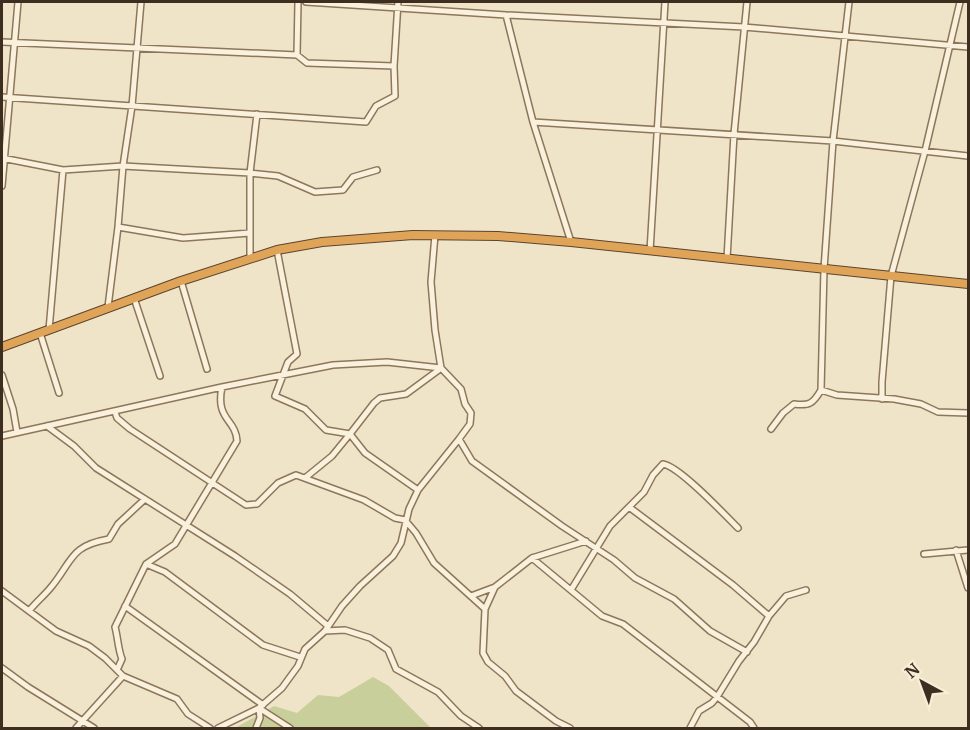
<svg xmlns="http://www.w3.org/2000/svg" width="970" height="730" viewBox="0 0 970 730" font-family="Merriweather,serif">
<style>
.green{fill:#c9cf9b}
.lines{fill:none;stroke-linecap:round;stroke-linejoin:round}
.minor-casing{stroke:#8d765c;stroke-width:8}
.highway-casing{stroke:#5b4430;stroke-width:10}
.minor{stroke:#faf1dc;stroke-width:5}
.highway{stroke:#e0a458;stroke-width:8}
</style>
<rect width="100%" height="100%" fill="#f0e4c8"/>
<path class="green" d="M 373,677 L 389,686 L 431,728 L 235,728 L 274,706 L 297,713 L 318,695 L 339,697 Z"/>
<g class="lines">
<g class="minor-casing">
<path id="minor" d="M 306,2 L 506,15 L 744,27 L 968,47
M 506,15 L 533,122 L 571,242
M 2,42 L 297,55 L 307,63 L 394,66
M 297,55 L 298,2
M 2,97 L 366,122 L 376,106 L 395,96 L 394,66 L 398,2
M 533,122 L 833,141 L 968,156
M 2,158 L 63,170 L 123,166 L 250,173 L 278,176 L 315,192 L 343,190 L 353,177 L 377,170
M 2,186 L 18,2
M 118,227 L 183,238 L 250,233
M 435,235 L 431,282 L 435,330 L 441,368 L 461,389 L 465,404 L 471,413 L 470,424 L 459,439 L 472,461 L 562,526 L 614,560 L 635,578 L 674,599 L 710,631 L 747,652
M 277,250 L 297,354 L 288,362 L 275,396 L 305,409 L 326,430 L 350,434 L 374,403 L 380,398 L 406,394 L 440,369
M 650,251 L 665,2
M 250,258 L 250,173 L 257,114
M 727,259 L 734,134 L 747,2
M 181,281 L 207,369
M 134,298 L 160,376
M 108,307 L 118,227 L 123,166 L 132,106 L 141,2
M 49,330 L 63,170
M 40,333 L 59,393
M 2,375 L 13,409 L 17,432
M 821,390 L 837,395 L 894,399 L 921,404 L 938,412 L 968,413
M 882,399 L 882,382 L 891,276 L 925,151 L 960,2
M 115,412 L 117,418 L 130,429 L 246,505 L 257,504 L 278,483 L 296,475 L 364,500 L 395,518 L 405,520 L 416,533 L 434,563 L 485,609
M 47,426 L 74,446 L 96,468 L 235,556 L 290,594 L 328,626
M 771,429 L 783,413 L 794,404 C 809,406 813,404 821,390 L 824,269 L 833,141 L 849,2
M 2,436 L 222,387 L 333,365 L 387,362 L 441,368
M 305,478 L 332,456 L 350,434 L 365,453 L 418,490
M 629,507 L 733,585 L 769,616
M 956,550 L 968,588
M 924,554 L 968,550
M 532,558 L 602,616 L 623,624 L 750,722 L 754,728
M 146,564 L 165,572 L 263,645 L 300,657
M 495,587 L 485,609 L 483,653 L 488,662 L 505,676 L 516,691 L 556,721 L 570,728
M 571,590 L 610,526 L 644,492 L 653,475 L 663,464 C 679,466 724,514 738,528
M 2,591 L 56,631 L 89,646 L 105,658 L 123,676 L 177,699 L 188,714 L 210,728
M 471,596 L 495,587 L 532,558 L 586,541
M 125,606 L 263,705
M 29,611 C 36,602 45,595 52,586 C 73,560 70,546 109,539 L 118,524 L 145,499
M 325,631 L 345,630 L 370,638 L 388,650 L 396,669 L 438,692 L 461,716 L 479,728
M 2,668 L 28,687 L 94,728
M 117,670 L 122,659 C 118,649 118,638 115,627 L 146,564 L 175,544 L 237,441 C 236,419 215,420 222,387
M 259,708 L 290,728
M 76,728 L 123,676
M 218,728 L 259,708 L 282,688 L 298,666 L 305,649 L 325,631 L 342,606 L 360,586 L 393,556 L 401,543 L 409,509 L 418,490 L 459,439
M 256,728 L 260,718 L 259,708
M 690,728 L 699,711 L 712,703 L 717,697 L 739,661 L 754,642 L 769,616 L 786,596 L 806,590"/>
</g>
<g class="highway-casing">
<path id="highway" d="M 2,347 L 181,281 L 277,250 L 322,242 L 413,235 L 498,236 L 571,242 L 968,284"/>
</g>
<use href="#minor" class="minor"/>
<use href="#highway" class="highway"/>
</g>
<rect width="970" height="730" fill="none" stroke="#3d2e20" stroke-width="6"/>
<g transform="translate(922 682) rotate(319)" stroke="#f7eed8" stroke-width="4.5" paint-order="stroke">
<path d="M0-4.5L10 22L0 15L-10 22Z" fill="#3d2e20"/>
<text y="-9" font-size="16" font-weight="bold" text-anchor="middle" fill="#3d2e20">N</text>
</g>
</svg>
